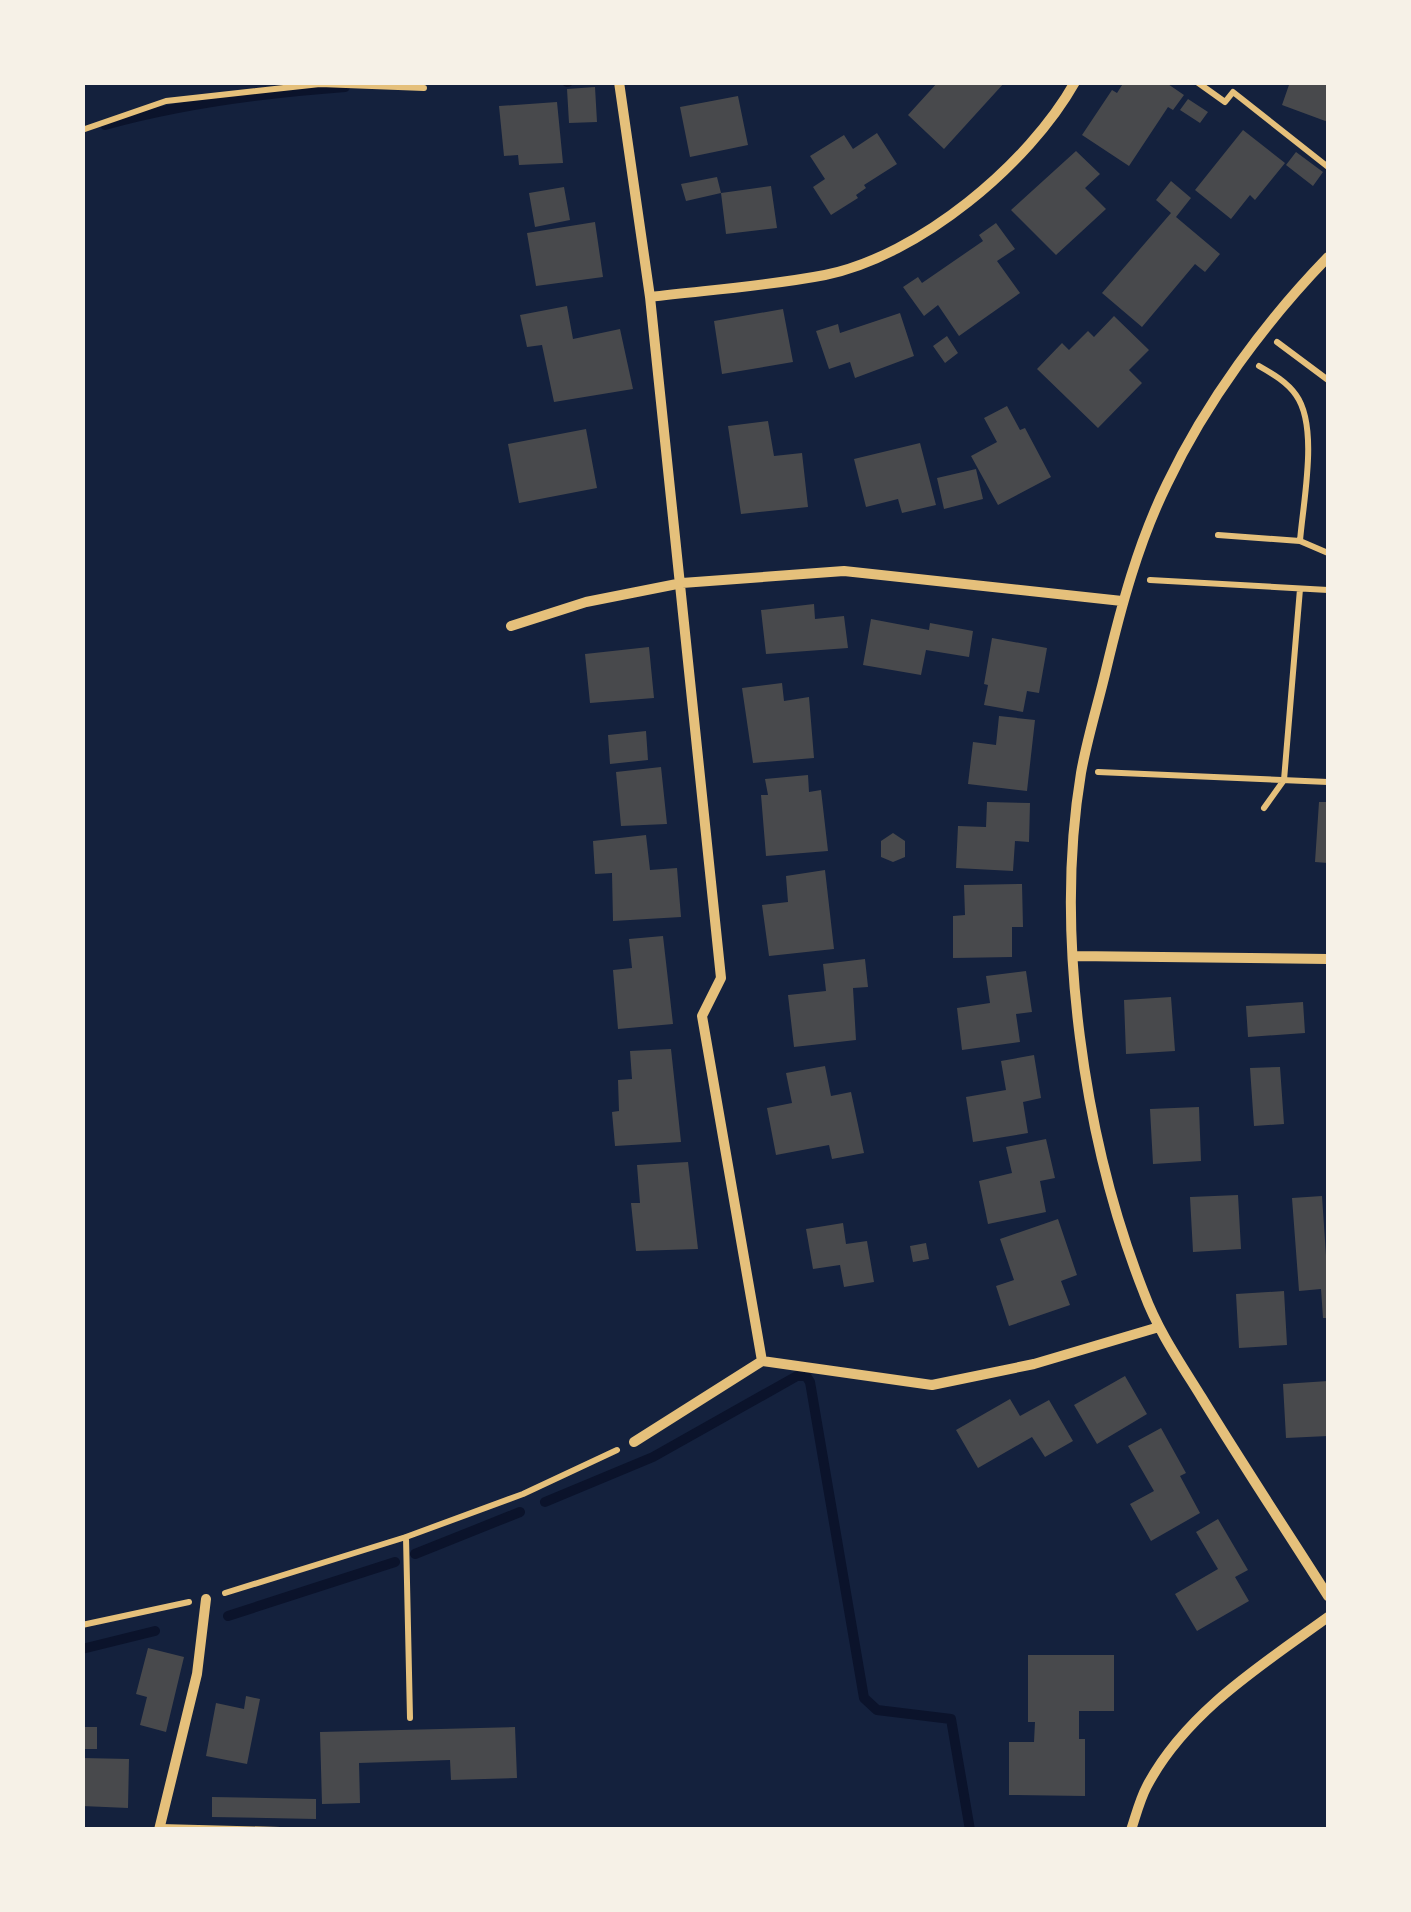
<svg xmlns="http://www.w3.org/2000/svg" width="1411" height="1912" viewBox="0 0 1411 1912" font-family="Cabin,sans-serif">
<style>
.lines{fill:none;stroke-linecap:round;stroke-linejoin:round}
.stream{stroke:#0b132b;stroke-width:10}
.building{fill:#48494c}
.path{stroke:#e5c07b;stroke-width:6}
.service{stroke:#e5c07b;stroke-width:6}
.minor{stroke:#e5c07b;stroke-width:10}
</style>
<rect width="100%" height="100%" fill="#14213d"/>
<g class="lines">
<path class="stream" d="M 567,82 L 568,82
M 377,84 L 401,82
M 105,125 C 184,103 263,93 345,87
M 545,1502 L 653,1457 L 797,1376 L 806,1376 L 810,1382 L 864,1698 L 877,1710 L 951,1719 L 970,1830
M 415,1554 L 520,1512
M 228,1616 L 395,1562
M 82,1649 L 155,1631"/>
</g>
<path class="building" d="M 938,82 L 1005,82 L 944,149 L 908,115 Z
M 1124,82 L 1165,82 L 1184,95 L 1173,110 L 1168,107 L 1129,166 L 1082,135 L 1112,90 L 1117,93 Z
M 1290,82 L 1328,82 L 1328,122 L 1282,105 Z
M 595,87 L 597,122 L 569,123 L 567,89 Z
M 738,96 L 748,145 L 690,157 L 680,107 Z
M 1188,99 L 1208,112 L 1200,123 L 1180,110 Z
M 557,102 L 563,163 L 519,165 L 518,155 L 504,156 L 499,106 Z
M 1243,130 L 1285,163 L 1255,200 L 1250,195 L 1231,219 L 1195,190 Z
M 877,133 L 897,164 L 864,185 L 866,188 L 856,195 L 858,198 L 831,215 L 813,187 L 825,179 L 810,156 L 844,135 L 853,149 Z
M 1076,151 L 1100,174 L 1085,188 L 1106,209 L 1056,255 L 1011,210 Z
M 1296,152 L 1323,172 L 1313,186 L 1286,165 Z
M 717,177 L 721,193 L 771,186 L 777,228 L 726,234 L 721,193 L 686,201 L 681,184 Z
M 1171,181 L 1191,198 L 1176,217 L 1220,254 L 1205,272 L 1195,264 L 1142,327 L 1102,293 L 1171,213 L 1156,200 Z
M 564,187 L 570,220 L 535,227 L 529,193 Z
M 595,222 L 603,277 L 536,286 L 527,233 Z
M 996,223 L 1015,249 L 997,261 L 1020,293 L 959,336 L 938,305 L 924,316 L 903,287 L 918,277 L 922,283 L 983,241 L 979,235 Z
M 567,306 L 573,339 L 620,329 L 633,389 L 554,402 L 542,345 L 527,347 L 520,315 Z
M 783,309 L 793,362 L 722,374 L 714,321 Z
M 900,313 L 914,356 L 855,378 L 850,362 L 829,369 L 816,331 L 838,324 L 840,333 Z
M 1114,316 L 1149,350 L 1129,370 L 1142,383 L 1098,428 L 1037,369 L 1062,343 L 1069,350 L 1088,331 L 1094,337 Z
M 947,336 L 958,353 L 945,363 L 933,346 Z
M 1007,406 L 1020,430 L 1025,428 L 1051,477 L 998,505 L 971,456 L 997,442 L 984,418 Z
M 768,421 L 774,456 L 802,453 L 808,507 L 741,514 L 728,426 Z
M 586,429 L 597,488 L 519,503 L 508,444 Z
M 920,443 L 936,505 L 902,513 L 898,499 L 866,507 L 854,459 Z
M 976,469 L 983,499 L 944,509 L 937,478 Z
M 814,604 L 815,619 L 844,616 L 848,648 L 766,654 L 761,610 Z
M 871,619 L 929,630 L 930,623 L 973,631 L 969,657 L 926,650 L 921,675 L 863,665 Z
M 992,638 L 1047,648 L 1039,693 L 1027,691 L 1023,712 L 984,705 L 988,685 L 984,684 Z
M 649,647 L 654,698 L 590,703 L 585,654 Z
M 782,683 L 784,701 L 809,697 L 814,758 L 753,763 L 742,688 Z
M 999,716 L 1035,720 L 1027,791 L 968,784 L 973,742 L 996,745 Z
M 646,731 L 648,760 L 610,764 L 608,735 Z
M 661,767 L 667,824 L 621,826 L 616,772 Z
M 808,775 L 809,792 L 821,790 L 828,851 L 766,856 L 761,795 L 768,795 L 765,779 Z
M 987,802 L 1030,803 L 1029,842 L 1015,841 L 1013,871 L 956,868 L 958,826 L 986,827 Z
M 1319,802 L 1328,802 L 1328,863 L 1315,862 Z
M 893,833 L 905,841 L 905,857 L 893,862 L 881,857 L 881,841 Z
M 646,835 L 650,870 L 677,868 L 681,917 L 613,921 L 612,873 L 595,874 L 593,841 Z
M 825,870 L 834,949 L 769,956 L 762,905 L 788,902 L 786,876 Z
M 1022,884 L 1023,927 L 1012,927 L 1012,957 L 953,958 L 953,916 L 965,915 L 964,885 Z
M 663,936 L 673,1024 L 618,1029 L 613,970 L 632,968 L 629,939 Z
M 865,959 L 868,987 L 853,988 L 856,1040 L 794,1047 L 788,995 L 826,991 L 823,964 Z
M 1026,971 L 1032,1012 L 1016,1014 L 1020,1042 L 962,1050 L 957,1008 L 990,1003 L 986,976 Z
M 1171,997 L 1175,1051 L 1126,1054 L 1124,1000 Z
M 1303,1002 L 1305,1033 L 1248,1037 L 1246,1006 Z
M 671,1049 L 681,1142 L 615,1146 L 612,1112 L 619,1111 L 618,1080 L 632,1079 L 630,1051 Z
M 1034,1055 L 1041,1098 L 1023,1102 L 1028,1133 L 973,1142 L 966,1097 L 1006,1090 L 1001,1061 Z
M 825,1066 L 831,1096 L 851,1092 L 864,1153 L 832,1159 L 829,1145 L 776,1155 L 767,1108 L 792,1103 L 786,1073 Z
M 1280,1067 L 1284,1124 L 1254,1126 L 1250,1068 Z
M 1199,1107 L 1201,1161 L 1153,1164 L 1150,1109 Z
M 1046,1139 L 1055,1178 L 1040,1181 L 1046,1212 L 988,1224 L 979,1181 L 1012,1173 L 1006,1147 Z
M 688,1162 L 698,1249 L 636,1251 L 631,1203 L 640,1203 L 637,1165 Z
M 1238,1195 L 1241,1249 L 1193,1252 L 1190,1197 Z
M 1322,1196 L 1328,1285 L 1328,1318 L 1323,1318 L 1321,1289 L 1299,1291 L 1292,1198 Z
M 1058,1219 L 1077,1275 L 1061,1281 L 1070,1305 L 1009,1326 L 996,1286 L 1014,1280 L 1000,1239 Z
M 843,1223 L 846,1244 L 867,1241 L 874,1282 L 844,1287 L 840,1265 L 813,1269 L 806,1229 Z
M 926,1243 L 929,1259 L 913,1262 L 910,1246 Z
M 1284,1291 L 1287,1345 L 1239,1348 L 1236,1294 Z
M 1125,1376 L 1147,1414 L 1097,1444 L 1074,1405 Z
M 1328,1381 L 1328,1436 L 1286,1438 L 1283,1384 Z
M 1010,1399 L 1020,1416 L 1049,1400 L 1073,1441 L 1045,1457 L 1032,1437 L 978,1468 L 956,1430 Z
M 1161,1428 L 1186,1473 L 1180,1476 L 1200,1513 L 1151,1541 L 1130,1504 L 1154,1491 L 1128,1446 Z
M 1218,1519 L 1248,1570 L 1235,1577 L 1249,1601 L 1197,1631 L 1175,1594 L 1218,1569 L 1196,1532 Z
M 148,1648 L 184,1657 L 166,1732 L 140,1725 L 147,1697 L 136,1694 Z
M 1028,1655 L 1114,1655 L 1114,1711 L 1079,1711 L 1079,1739 L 1085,1739 L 1085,1796 L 1009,1795 L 1009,1742 L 1034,1742 L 1035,1722 L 1028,1722 Z
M 246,1696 L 260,1699 L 247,1764 L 206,1756 L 216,1703 L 244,1709 Z
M 82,1727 L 97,1727 L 97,1749 L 82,1749 Z
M 515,1727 L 517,1778 L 451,1780 L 450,1760 L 359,1763 L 360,1803 L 322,1804 L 320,1732 Z
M 82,1758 L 129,1759 L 128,1808 L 82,1806 Z
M 212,1797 L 316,1799 L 316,1819 L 212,1817 Z"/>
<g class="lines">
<path class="path" d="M 1197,82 L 1225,102 L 1233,92 L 1328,167
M 82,130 L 166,101 L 320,84 L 424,88
M 1277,342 L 1328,380
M 1218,535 L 1300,541 C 1303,502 1319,427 1296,395 C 1287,382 1273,374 1259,366
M 1300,541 L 1328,553
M 1150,580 L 1328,590
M 1098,772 L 1328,782
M 1264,808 L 1284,780 L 1300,589
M 406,1537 L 410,1718
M 225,1593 L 406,1537 L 523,1494 L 617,1450
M 82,1625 L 189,1602"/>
<path class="service" d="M 160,1827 L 280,1830"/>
<path class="minor" d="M 619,82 L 650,297 L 721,978 L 702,1016 L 762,1361 L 634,1442
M 1328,257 C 1265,322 1206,402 1167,484 C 1138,543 1121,607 1106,670 C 1098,704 1087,739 1081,773 C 1054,935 1084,1141 1144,1293 C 1158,1331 1181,1364 1202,1398 C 1243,1465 1286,1530 1328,1596
M 650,297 C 708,290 768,286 825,275 C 919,256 1029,164 1075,82
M 511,626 L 586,602 L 682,583 L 844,571 L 1122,601
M 1074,956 L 1328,959
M 762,1361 L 932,1385 L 1034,1364 L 1159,1327
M 159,1830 L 197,1674 L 206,1599
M 1131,1830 C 1136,1815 1140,1799 1147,1786 C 1186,1712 1263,1664 1328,1617"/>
</g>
<rect width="1411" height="1912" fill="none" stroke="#f6f1e7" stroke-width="170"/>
</svg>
